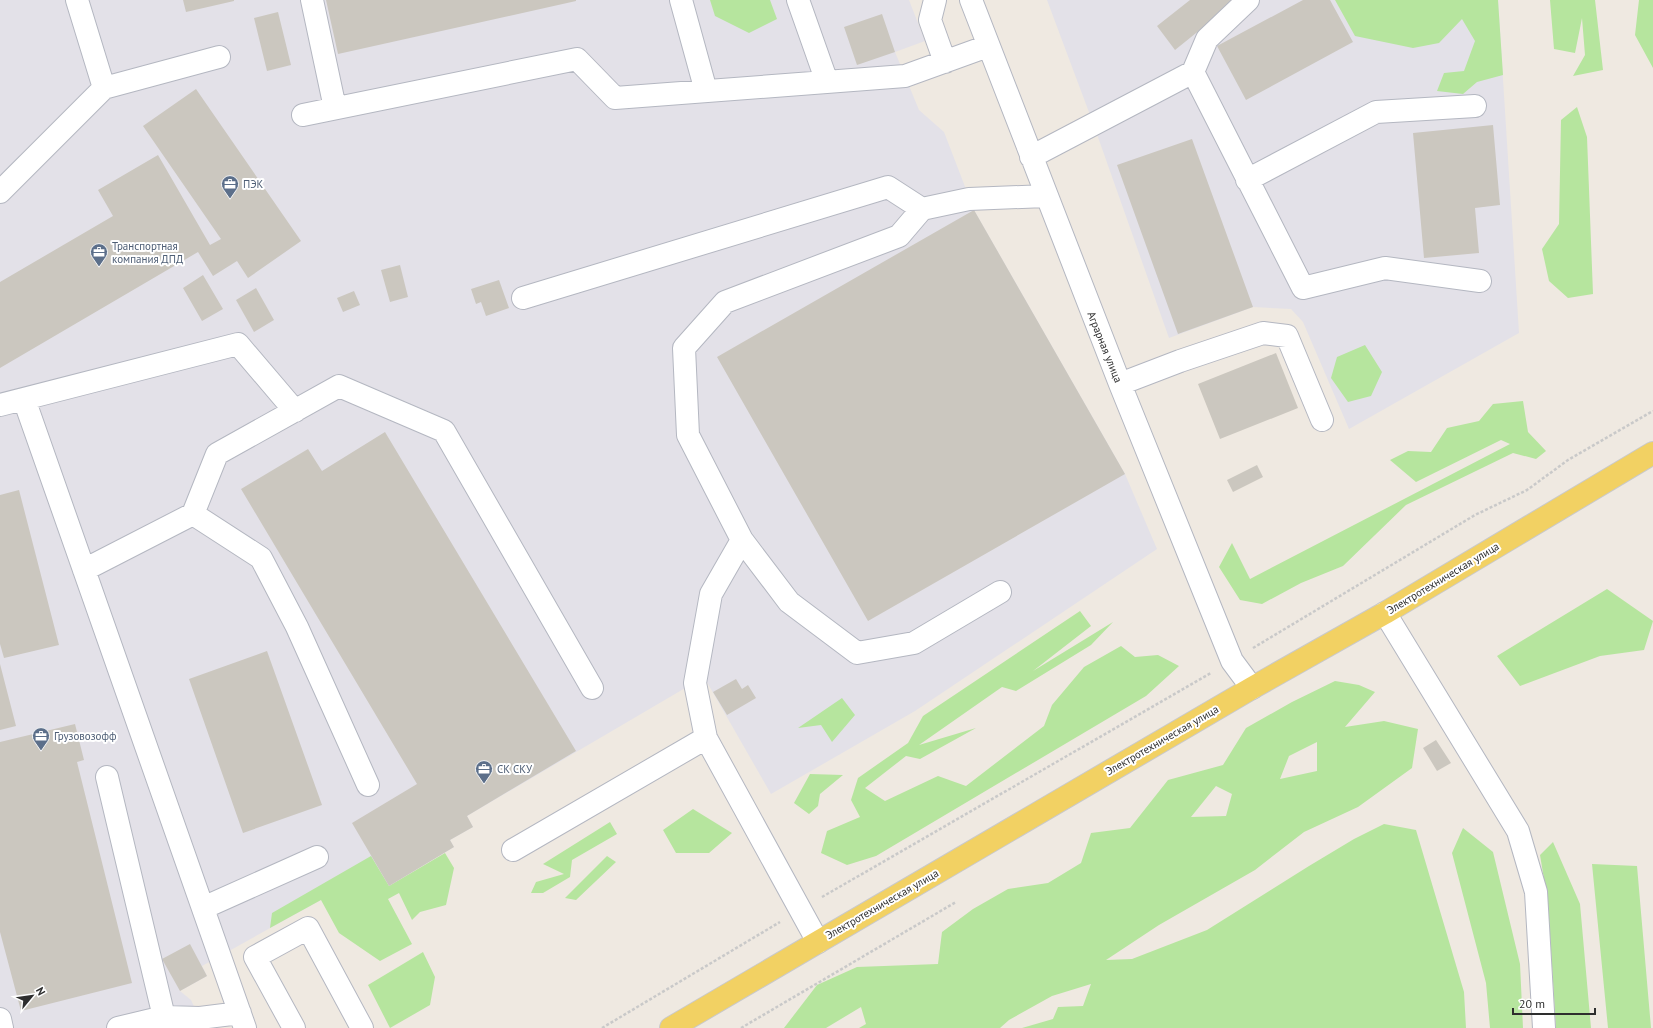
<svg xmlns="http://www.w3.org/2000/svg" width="1653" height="1028" viewBox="0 0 1653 1028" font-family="'PT Sans',sans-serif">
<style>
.industrial{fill:#e3e1e8}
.green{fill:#b6e59e;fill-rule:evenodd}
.building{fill:#cbc7bf}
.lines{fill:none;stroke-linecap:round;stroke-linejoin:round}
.minor-casing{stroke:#b4b7c1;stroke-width:24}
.major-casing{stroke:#c9c9c9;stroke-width:24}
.path{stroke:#c9c9c9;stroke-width:2.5;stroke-dasharray:3 2;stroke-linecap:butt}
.minor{stroke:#fff;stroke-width:22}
.major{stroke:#f2d163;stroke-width:22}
.labels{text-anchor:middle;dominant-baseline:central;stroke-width:4;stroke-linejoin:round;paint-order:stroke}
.service-label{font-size:11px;fill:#4e5e75;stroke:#fff;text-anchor:start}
.street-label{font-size:11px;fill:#2e2e2e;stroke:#fff}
</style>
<rect width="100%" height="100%" fill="#efe9e1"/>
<path class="industrial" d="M 0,0 L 909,0 L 925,41 L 895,52 L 919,110 L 944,132 L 974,210 L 1125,474 L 1157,549 L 915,711 L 771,794 L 704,677 L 467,816 L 473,827 L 450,840 L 454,847 L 389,886 L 378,868 L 202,966 L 207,976 L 180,991 L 191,1000 L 204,1028 L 0,1028 Z
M 1047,0 L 1498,0 L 1519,333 L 1349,429 L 1303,322 L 1291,309 L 1253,307 L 1169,338 L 1093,123 Z"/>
<path class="green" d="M 710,0 L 770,0 L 777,19 L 749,33 L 715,16 Z
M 1335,0 L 1498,0 L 1503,75 L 1477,82 L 1463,94 L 1437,91 L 1444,73 L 1464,71 L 1475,41 L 1462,19 L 1439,43 L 1413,48 L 1355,36 Z
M 1550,0 L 1595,0 L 1603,70 L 1573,76 L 1585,55 L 1582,18 L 1575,53 L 1554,49 Z
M 1639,0 L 1653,0 L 1653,68 L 1635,35 Z
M 1577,107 L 1587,137 L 1593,294 L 1568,298 L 1549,281 L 1542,249 L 1559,224 L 1561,120 Z
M 1365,345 L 1382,372 L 1371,396 L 1348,402 L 1331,378 L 1337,357 Z
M 1523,401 L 1528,432 L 1546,451 L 1536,459 L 1513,453 L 1406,505 L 1343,566 L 1301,583 L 1262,604 L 1240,600 L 1219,567 L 1232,543 L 1250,579 L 1510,444 L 1501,440 L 1416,482 L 1390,460 L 1408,451 L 1431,452 L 1447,428 L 1479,421 L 1493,404 Z
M 1607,589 L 1653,621 L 1644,650 L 1600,656 L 1520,686 L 1497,656 Z
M 1080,611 L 1091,626 L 1033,671 L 1113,622 L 1091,645 L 1016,691 L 1002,687 L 919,745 L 976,728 L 920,759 L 906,756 L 865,788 L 885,801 L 938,776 L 966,786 L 1044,726 L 1052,705 L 1084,667 L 1121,646 L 1135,657 L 1158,655 L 1179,666 L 1146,696 L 876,856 L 847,865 L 821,853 L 827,831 L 860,817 L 851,800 L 858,778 L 908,743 L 923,716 Z
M 1335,681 L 1359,685 L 1375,692 L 1345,727 L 1384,721 L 1418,729 L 1412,768 L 1358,807 L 1304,832 L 1255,870 L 1159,925 L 1106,960 L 1132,959 L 1207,930 L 1309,866 L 1354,839 L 1384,824 L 1416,830 L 1464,992 L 1466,1028 L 1022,1028 L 1053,1019 L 1058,1007 L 1083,1006 L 1091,984 L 1052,996 L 1009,1020 L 1000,1028 L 859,1028 L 866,1024 L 861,1007 L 826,1028 L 784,1028 L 817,985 L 857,967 L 938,964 L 942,932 L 973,909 L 1008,889 L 1048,883 L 1081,863 L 1091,833 L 1130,828 L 1168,780 L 1223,765 L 1246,728 L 1292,702 ZM 1317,742 L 1317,771 L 1280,779 L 1289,756 ZM 1216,786 L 1232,794 L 1226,816 L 1191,817 Z
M 842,698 L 855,715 L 832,742 L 821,725 L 798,728 Z
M 810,774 L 843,775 L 820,794 L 818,806 L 809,814 L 794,803 Z
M 693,809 L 732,833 L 709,853 L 676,853 L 663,830 Z
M 610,822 L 617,834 L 572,860 L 570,877 L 543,893 L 531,893 L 536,882 L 564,874 L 543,864 Z
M 1463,828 L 1493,852 L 1520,964 L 1523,1028 L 1490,1028 L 1486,983 L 1452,853 Z
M 1553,842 L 1580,904 L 1591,1028 L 1556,1028 L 1548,903 L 1540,855 Z
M 445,853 L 454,868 L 446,905 L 420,912 L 412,920 L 399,893 L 388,899 L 412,944 L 380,961 L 339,933 L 321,900 L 270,928 L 272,913 L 371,856 L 389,886 Z
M 607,856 L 616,862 L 576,900 L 565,898 Z
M 1592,864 L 1637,866 L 1651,1028 L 1608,1028 Z
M 423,952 L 435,977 L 430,1005 L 390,1028 L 368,985 Z"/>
<path class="building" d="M 183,0 L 234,0 L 234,1 L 186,12 Z
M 326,0 L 576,0 L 576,1 L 338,54 Z
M 1190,0 L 1237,0 L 1175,50 L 1157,26 Z
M 1303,0 L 1330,0 L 1353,42 L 1246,100 L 1217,46 Z
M 278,12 L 291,65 L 267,71 L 254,18 Z
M 882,14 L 895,52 L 857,65 L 844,27 Z
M 196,89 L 301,241 L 248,278 L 237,261 L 213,276 L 198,252 L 0,368 L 0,282 L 113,216 L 98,190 L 158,155 L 210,245 L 221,239 L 143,126 Z
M 1493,125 L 1500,205 L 1475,208 L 1479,253 L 1424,258 L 1413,133 Z
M 1192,139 L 1253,307 L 1178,334 L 1117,165 Z
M 974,210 L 1125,474 L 868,621 L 717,357 Z
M 400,265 L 408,297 L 390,302 L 381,270 Z
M 203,275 L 223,309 L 202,321 L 183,288 Z
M 499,280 L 509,308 L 486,316 L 481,302 L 476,304 L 471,289 Z
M 256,288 L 274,320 L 254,332 L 236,300 Z
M 354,291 L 360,305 L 343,312 L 337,298 Z
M 1276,353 L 1298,408 L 1220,439 L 1198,384 Z
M 385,432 L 576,751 L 467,816 L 473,827 L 450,840 L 454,847 L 389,886 L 352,823 L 417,784 L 241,489 L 308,449 L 322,471 Z
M 1257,465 L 1263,477 L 1233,492 L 1227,480 Z
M 19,490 L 59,645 L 4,658 L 0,644 L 0,495 Z
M 267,651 L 322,805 L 243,833 L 189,679 Z
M 0,664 L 16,726 L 0,730 Z
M 736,679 L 742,689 L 748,685 L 756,698 L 727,715 L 713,692 Z
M 75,724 L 84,760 L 77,762 L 132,983 L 21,1011 L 0,932 L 0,742 Z
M 1436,740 L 1451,763 L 1437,771 L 1423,748 Z
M 190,944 L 207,976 L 180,991 L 162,959 Z"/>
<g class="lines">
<g class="minor-casing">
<path id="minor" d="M 312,0 L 335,108
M 681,0 L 706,91
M 798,0 L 827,82
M 935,0 L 930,20 L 945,62
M 971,0 L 1120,384 L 1232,661 L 1252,688
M 1193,72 L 1303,288 L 1385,268 L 1480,281
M 104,88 L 219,57
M 303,115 L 577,59 L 615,98 L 905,76 L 988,46
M 1031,157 L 1193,72 L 1207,39 L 1248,0
M 1247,180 L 1376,112 L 1475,106
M 0,192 L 104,88 L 77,0
M 523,298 L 888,187 L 922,209
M 1120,384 L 1180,361 L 1263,333 L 1287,336 L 1322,420
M 24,399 L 245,1028
M 0,405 L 238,344 L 295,411
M 193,514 L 217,454 L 339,386 L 444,431 L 592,688
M 742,540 L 711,594 L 695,683 L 706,738 L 818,942
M 84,570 L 193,514 L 261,558 L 297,627 L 368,785
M 1000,592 L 914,643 L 857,653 L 789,602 L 742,540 L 688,435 L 684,348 L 725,302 L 899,236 L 922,209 L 969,199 L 1046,196
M 1385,613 L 1518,831 L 1536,892 L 1544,1028
M 107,777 L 164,1017 L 118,1028
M 513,850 L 706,738
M 203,908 L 317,857
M 164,1017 L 200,1018 L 240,1013
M 0,1019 L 2,1028
M 294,1028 L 255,957 L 308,928 L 362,1028"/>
</g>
<g class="major-casing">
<path id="major" d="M 671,1028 L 1252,688 L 1385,613 L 1653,453"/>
</g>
<path class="path" d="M 1253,648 L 1475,515 L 1527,490 L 1568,460 L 1653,411
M 822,897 L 1211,673
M 602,1028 L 780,922
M 741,1028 L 956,902"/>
<use href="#minor" class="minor"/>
<use href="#major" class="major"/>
</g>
<defs>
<g id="office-pin" transform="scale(0.9)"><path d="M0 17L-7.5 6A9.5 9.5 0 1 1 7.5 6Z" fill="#5c6f8a" stroke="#fff"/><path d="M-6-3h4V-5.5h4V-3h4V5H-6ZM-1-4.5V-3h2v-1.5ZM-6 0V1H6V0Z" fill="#fff"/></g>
</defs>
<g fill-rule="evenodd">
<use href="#office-pin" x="230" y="184"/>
<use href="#office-pin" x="99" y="252"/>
<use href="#office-pin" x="41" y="736"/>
<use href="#office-pin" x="484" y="769"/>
</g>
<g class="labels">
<g class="service-label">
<text x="243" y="184">ПЭК</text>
<text x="112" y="246">Транспортная<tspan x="112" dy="13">компания ДПД</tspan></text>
<text x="54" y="736">Грузовозофф</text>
<text x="497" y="769">СК СКУ</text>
</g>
<g class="street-label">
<text transform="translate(1105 347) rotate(68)">Аграрная улица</text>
<text transform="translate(1443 578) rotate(-31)">Электротехническая улица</text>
<text transform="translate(1162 740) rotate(-30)">Электротехническая улица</text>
<text transform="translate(882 904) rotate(-30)">Электротехническая улица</text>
</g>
</g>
<g transform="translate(32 996) rotate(61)" stroke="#ffffff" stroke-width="3" paint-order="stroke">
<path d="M0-3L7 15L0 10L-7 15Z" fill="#2e2e2e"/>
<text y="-6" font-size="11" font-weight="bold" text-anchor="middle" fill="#2e2e2e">N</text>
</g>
<path d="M1513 1008v6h82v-6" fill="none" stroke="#2e2e2e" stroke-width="2"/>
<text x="1519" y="1008" font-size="12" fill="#2e2e2e" stroke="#ffffff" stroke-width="3" paint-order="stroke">20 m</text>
</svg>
